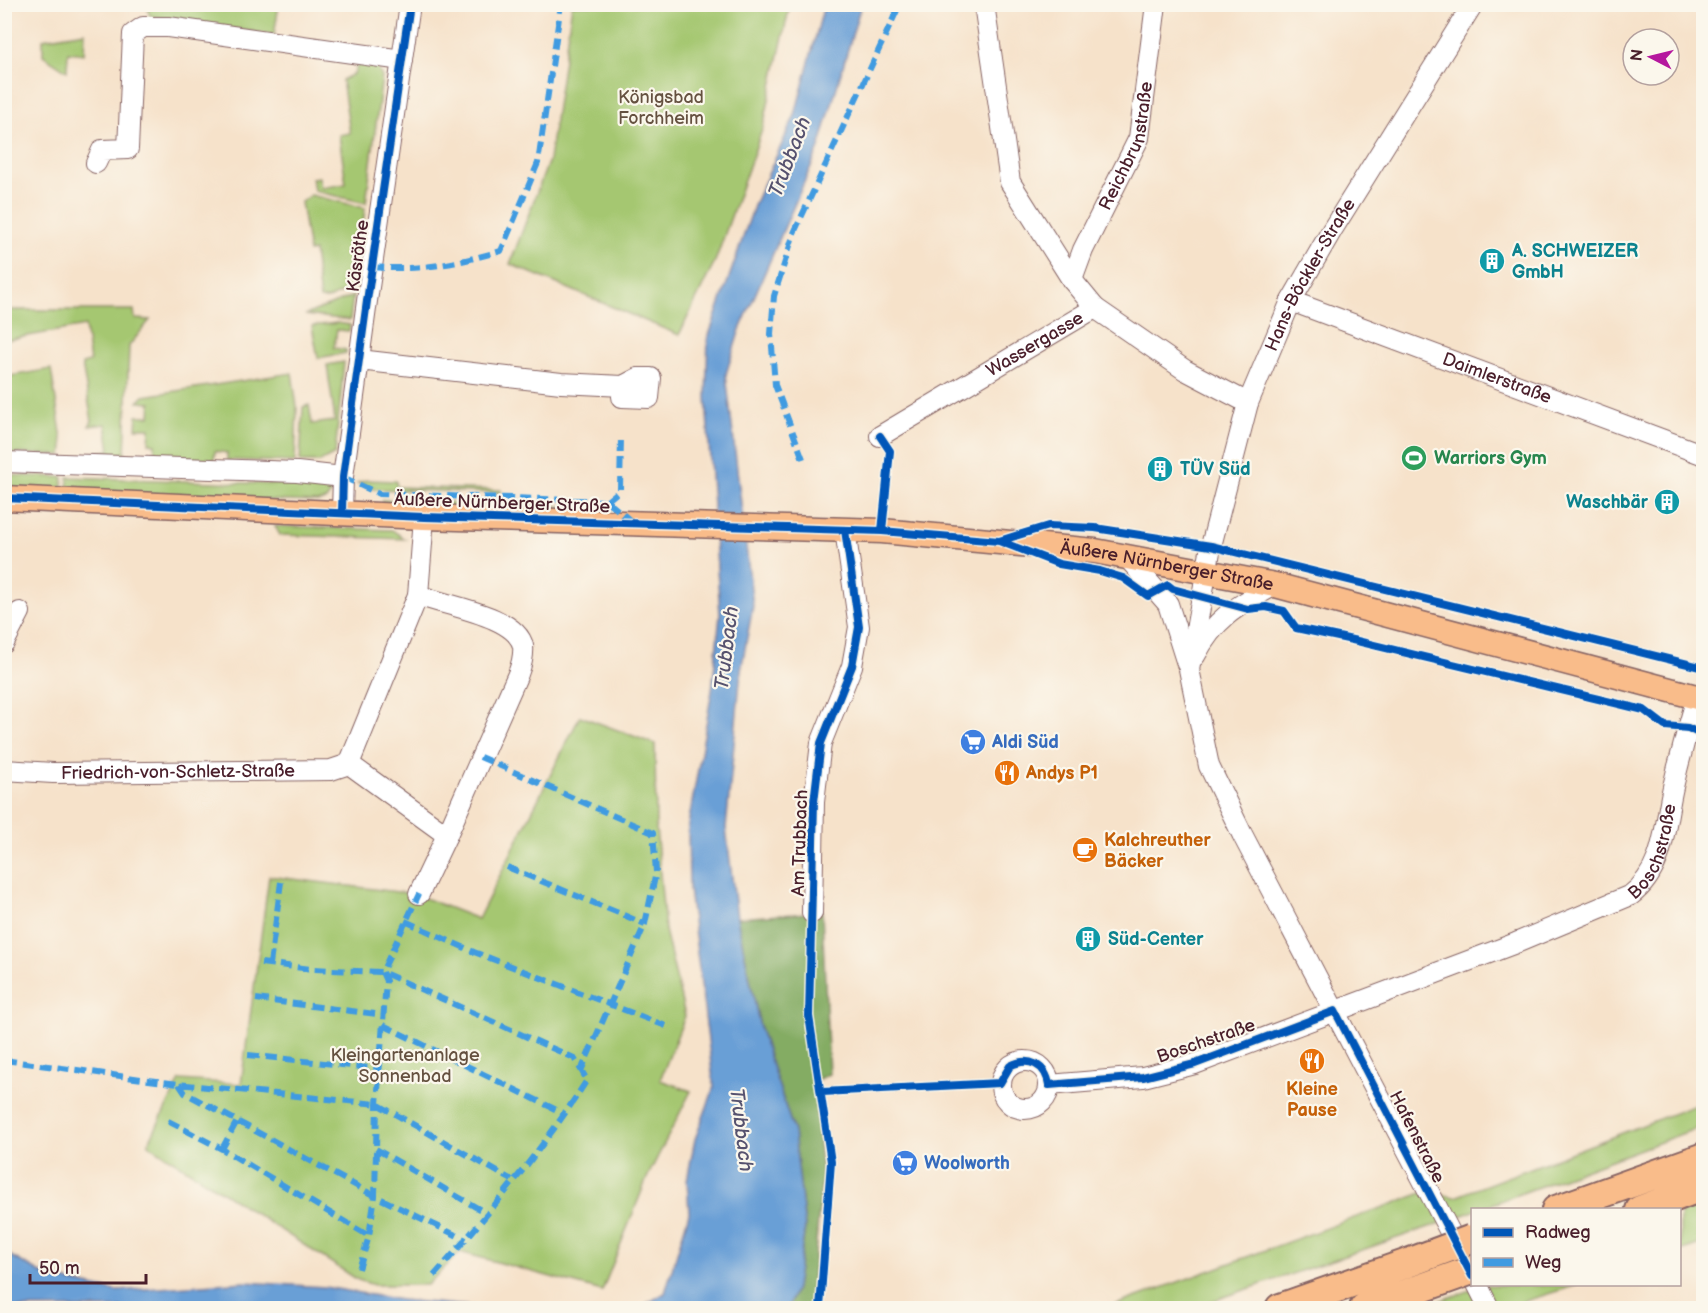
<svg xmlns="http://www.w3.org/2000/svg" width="1708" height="1313" viewBox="0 0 1708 1313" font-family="'Balsamiq Sans',sans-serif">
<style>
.green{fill:#a5c771;stroke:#78734e;stroke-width:1.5}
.forest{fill:#84ac63;stroke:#676647;stroke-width:1.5}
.water{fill:#699fd6;stroke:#5a5f80;stroke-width:1.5}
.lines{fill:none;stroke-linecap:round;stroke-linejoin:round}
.minor-casing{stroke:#866363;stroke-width:22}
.major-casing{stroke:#866363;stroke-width:27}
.highway-casing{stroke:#866363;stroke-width:32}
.minor{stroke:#fff;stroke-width:20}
.major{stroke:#f9bc8a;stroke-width:24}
.highway{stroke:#f9bc8a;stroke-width:28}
.highway-bridge-casing{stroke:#866363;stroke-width:32;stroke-linecap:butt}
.highway-bridge{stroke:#f9bc8a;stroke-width:28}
.quiet{stroke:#409be1;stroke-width:6;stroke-dasharray:12 6;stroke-linecap:butt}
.cycleway-casing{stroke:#fbf7ec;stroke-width:11}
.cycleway{stroke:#0057b8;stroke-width:8}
.labels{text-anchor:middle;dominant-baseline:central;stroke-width:4.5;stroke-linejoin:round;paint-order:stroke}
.park-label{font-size:18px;fill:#655140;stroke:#fbf7ec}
.street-label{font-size:18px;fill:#4a1f2b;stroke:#fbf7ec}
.culture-label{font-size:18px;font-weight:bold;fill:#0d838f;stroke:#fbf7ec;text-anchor:start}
.leisure-label{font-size:18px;font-weight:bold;fill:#27864d;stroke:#fbf7ec;text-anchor:start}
.shop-label{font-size:18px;font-weight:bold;fill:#366cbe;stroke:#fbf7ec;text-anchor:start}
.food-label{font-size:18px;font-weight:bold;fill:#c56008;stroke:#fbf7ec;text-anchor:start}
.water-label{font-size:20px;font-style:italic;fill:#56526f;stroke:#fbf7ec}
</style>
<rect width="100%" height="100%" fill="#fbf7ec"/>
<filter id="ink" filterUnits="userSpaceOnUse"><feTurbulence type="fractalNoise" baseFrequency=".0167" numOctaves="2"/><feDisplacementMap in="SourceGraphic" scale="12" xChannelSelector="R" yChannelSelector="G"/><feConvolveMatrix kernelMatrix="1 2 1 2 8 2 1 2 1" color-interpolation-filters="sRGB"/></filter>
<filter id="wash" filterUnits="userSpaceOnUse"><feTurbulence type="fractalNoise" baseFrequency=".008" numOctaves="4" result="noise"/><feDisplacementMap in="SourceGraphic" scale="24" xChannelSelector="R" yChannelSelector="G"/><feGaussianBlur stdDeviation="1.35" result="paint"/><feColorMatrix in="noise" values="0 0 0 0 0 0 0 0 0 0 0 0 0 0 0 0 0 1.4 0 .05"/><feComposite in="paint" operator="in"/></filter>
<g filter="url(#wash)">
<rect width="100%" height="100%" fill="#f6e2ca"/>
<path class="green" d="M 146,5 L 279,5 L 274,35 L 150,16 Z
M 572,5 L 790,5 L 763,127 L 716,259 L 679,335 L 510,264 L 549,160 Z
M 85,32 L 84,54 L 68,52 L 67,71 L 43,55 L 43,39 Z
M 358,63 L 376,66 L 382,77 L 366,203 L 314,191 L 312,178 L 319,177 L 321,188 L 346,184 L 339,135 L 350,133 L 342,80 L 354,74 Z
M 311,195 L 365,208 L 355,287 L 328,299 L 320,299 L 314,251 L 309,252 L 301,202 Z
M 353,296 L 350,320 L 305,315 Z
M 5,310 L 134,310 L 135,319 L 150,320 L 129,346 L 125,455 L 93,453 L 110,450 L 106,424 L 89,426 L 92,421 L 82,364 L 90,362 L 85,326 L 5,340 Z
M 337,323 L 350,325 L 349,331 L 337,330 L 334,348 L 346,350 L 346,353 L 318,358 L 312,326 Z
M 344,362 L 335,454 L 320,462 L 300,462 L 303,407 L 309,405 L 312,424 L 335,421 L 327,365 Z
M 51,369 L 63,446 L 62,455 L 5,453 L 5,377 Z
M 292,373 L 297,407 L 295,462 L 227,460 L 227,453 L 215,451 L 214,460 L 154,458 L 155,444 L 149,443 L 150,428 L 136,428 L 137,416 L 150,416 L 151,403 L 138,402 L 144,396 Z
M 4,475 L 63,477 L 62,492 L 5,489 Z
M 68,477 L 299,485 L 328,488 L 331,493 L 326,500 L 317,502 L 67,493 Z
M 367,480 L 396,481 L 397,487 L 501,490 L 501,493 L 374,489 L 357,483 Z
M 382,500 L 498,504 L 490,508 L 382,505 Z
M 526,505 L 605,507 L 611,512 L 533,510 Z
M 275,526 L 392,530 L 405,539 L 280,535 Z
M 580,716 L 655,744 L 656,828 L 665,930 L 685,1016 L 660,1080 L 691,1091 L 647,1178 L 602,1291 L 460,1252 L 427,1285 L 374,1285 L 358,1280 L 148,1144 L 180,1080 L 241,1084 L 269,876 L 414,894 L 478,919 Z
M 1703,1102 L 1703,1126 L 1444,1222 L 1192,1308 L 1107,1308 L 1425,1192 L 1455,1197 Z
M 1703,1203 L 1703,1243 L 1680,1251 L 1680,1212 Z
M 1486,1285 L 1577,1285 L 1503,1308 L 1418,1308 Z"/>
<path class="forest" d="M 822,912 L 829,1074 L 814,1081 L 822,1177 L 810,1308 L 788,1308 L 796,1288 L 805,1227 L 794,1132 L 761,1032 L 737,918 Z"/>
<path class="water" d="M 824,5 L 861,5 L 819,148 L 739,332 L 726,374 L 753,606 L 741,670 L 726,828 L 737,918 L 761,1032 L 794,1132 L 805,1227 L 796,1288 L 788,1308 L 639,1308 L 665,1293 L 689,1213 L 687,1180 L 695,1139 L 714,1088 L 689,889 L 688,825 L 712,691 L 720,615 L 706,397 L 708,338 L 755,203 L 795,115 Z
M 4,1252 L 48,1277 L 116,1291 L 245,1282 L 325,1287 L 401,1300 L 492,1308 L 5,1308 Z"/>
</g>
<g filter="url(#ink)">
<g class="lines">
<g class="minor-casing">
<g id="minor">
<path d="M 984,4 L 1010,182 L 1072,280 L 1095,308"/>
<path d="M 96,163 L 102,150 L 128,149 L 133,34 L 143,27 L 168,27 L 402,60"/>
<path id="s1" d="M 1072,280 L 1083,250 L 1139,138 L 1156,4"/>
<path id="s2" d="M 1291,301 L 1704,455"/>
<path d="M 359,360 L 561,383 L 623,386 L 638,378 L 651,378 L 649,398 L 622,397 L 623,386"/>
<path id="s3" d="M 880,436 L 1095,308 L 1185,370 L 1248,403"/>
<path d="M 4,462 L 297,472 L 343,477"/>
<path d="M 342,512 L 343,477 L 367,301 L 410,4"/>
<path d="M 1126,556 L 1168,604 L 1187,664"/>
<path d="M 4,643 L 20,612"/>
<path d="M 1195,656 C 1215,617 1239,605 1275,585"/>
<path d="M 349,764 L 447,835 L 518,674 C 521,666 524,655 523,646 C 516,615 445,606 418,595"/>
<path id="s4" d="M 4,770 L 53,773 L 331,770 L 349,764 L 418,595 L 424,517"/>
<path d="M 419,894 L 447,835"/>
<path d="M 812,913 L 814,802 L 821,743 L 852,666 L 859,627 L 845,530"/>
<circle cx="1025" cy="1085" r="24"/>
<path id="s5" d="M 1049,1085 L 1143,1077 L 1195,1064 L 1516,943 L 1631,895 C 1665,869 1664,826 1673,787 C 1680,757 1688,727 1697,697"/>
<path id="s6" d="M 1462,1255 L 1242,834 L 1209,766 L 1189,669 L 1211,546 L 1248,403 L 1291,301 L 1332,230 L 1473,4"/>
<path d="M 1477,1284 L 1489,1308"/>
</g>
</g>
<g class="major-casing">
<g id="major">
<path id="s7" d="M 4,498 L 424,517 L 882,531 L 1095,551 L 1275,585 L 1704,699"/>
</g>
</g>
<g class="highway-casing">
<path id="highway" d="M 1556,1210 L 1704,1157
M 1640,1210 L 1704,1186
M 1280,1308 L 1408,1263
M 1364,1308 L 1419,1289"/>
</g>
<use href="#minor" class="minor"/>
<use href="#major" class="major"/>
<use href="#highway" class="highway"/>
<g class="highway-bridge-casing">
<path id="highway-bridge" d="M 1408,1263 L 1472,1239
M 1419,1289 L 1472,1270"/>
</g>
<use href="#highway-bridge" class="highway-bridge"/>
<path class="quiet" d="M 372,267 C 422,271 453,264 501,251 L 538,163 L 561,4
M 803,459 L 775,385 L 771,334 L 774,296 L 794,233 L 900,4
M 343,477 L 379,494 L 607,501 L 632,522
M 607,501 L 620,490 L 621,437
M 480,757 L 653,833 L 656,872 L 645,924 L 581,1071
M 507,867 L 645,924
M 405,921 L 474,952 L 666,1026
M 261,963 L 312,969 L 382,972 L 574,1058 L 587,1080 C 544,1148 486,1217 432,1278
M 270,964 L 281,882
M 256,999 L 384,1015
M 383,1025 L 565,1114
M 248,1055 L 380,1069
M 4,1060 L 178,1084 L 377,1104 L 512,1180
M 179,1084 L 185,1093 L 237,1121 L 375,1196 L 466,1240
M 168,1121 L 222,1149 L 369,1236
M 222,1149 L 237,1121
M 376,1149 L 486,1213
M 359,1269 L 369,1236 L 375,1196 L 377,1104 L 386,981 L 382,972 L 419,894"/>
<g class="cycleway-casing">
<path id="cycleway" d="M 880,436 L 890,451 L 882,531
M 4,498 L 424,517 L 882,531 L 999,541 L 1059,564 L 1100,571 L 1123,578 L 1148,596 L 1168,585 L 1173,589 L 1248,609 L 1266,607 L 1284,611 L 1296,628 L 1357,641 L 1644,710 L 1665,726 L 1688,728 L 1704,736
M 342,512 L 343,477 L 367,301 L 410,4
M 999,541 L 1048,526 L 1095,528 L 1211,546 L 1704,668
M 822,1092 L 1000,1083 L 1010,1066 C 1029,1056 1046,1065 1049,1085 L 1143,1077 L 1195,1064 L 1335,1011 L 1472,1276
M 820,1308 L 831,1162 L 809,1016 L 814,802 L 821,743 L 852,666 L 859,627 L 845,530"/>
</g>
<use href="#cycleway" class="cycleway"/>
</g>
</g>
<defs>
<g id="building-disc" transform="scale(1.35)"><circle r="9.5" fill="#0f9aa8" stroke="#fbf7ec"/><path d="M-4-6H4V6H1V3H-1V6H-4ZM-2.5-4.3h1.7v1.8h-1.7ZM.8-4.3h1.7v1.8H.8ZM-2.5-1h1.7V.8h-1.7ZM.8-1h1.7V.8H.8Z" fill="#fff"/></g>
<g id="stadium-disc" transform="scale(1.35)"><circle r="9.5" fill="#2e9e5b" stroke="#fbf7ec"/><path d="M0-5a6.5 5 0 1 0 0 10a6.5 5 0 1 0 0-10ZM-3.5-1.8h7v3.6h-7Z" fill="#fff"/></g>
<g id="supermarket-disc" transform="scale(1.35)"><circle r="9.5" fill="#3f7fe0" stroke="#fbf7ec"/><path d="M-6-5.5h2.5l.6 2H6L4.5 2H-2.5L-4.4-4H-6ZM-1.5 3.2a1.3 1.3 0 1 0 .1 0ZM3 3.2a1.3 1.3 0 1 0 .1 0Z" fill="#fff"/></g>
<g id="restaurant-disc" transform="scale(1.35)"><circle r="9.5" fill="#e8710a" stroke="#fbf7ec"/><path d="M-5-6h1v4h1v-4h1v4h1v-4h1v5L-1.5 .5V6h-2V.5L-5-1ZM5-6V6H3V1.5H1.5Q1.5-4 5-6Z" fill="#fff"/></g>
<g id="cafe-disc" transform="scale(1.35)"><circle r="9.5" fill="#e8710a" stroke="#fbf7ec"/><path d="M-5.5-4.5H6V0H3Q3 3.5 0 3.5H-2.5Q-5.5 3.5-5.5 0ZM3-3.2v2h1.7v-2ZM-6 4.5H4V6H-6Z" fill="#fff"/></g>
</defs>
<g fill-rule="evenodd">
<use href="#building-disc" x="1492" y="261"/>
<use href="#stadium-disc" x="1414" y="458"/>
<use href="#building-disc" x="1160" y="469"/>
<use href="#building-disc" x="1667" y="502"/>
<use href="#supermarket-disc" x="973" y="742"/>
<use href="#restaurant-disc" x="1007" y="773"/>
<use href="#cafe-disc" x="1085" y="850"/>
<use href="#building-disc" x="1088" y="939"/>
<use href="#restaurant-disc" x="1312" y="1061"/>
<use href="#supermarket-disc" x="905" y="1163"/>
</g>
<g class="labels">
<g class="park-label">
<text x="661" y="97">Königsbad<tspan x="661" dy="21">Forchheim</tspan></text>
<text x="405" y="1055">Kleingartenanlage<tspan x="405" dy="21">Sonnenbad</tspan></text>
</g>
<g class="street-label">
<text stroke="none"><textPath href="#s1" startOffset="146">Reichbrunstraße</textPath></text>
<text transform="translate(358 256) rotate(-82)">Käsröthe</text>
<text stroke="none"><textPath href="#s6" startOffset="1065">Hans-Böckler-Straße</textPath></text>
<text stroke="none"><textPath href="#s3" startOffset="180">Wassergasse</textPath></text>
<text stroke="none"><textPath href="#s2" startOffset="220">Daimlerstraße</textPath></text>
<text transform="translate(502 503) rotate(2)">Äußere Nürnberger Straße</text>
<text stroke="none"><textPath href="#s7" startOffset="1166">Äußere Nürnberger Straße</textPath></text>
<text stroke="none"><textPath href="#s4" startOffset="174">Friedrich-von-Schletz-Straße</textPath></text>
<text transform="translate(800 843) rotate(-88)">Am Trubbach</text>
<text stroke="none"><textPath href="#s5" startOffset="666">Boschstraße</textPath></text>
<text transform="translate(1206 1041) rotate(-19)">Boschstraße</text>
<text transform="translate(1417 1137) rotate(63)">Hafenstraße</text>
</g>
<g class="culture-label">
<text x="1512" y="251">A. SCHWEIZER<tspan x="1512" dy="21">GmbH</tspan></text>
<text x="1180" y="469">TÜV Süd</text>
<text x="1648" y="502" text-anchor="end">Waschbär</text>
<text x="1108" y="939">Süd-Center</text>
</g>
<g class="leisure-label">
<text x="1434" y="458">Warriors Gym</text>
</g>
<g class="shop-label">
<text x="992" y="742">Aldi Süd</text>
<text x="924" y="1163">Woolworth</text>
</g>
<g class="food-label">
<text x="1026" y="773">Andys P1</text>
<text x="1104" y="840">Kalchreuther<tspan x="1104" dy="21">Bäcker</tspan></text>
<text x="1312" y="1089" text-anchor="middle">Kleine<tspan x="1312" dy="21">Pause</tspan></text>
</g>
<g class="water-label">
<text transform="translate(790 157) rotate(-69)">Trubbach</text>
<text transform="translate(727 648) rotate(-83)">Trubbach</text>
<text transform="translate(741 1130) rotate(83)">Trubbach</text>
</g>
</g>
<rect width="1708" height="1313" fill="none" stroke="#fbf7ec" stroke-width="24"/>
<rect x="1471" y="1208" width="210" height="78" fill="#fbf7ec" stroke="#b4a19f" stroke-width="1.5"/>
<rect x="1483" y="1228" width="30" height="9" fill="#0057b8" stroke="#b4a19f" stroke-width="1.5"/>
<text x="1525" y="1238" font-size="18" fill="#4a1f2b">Radweg</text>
<rect x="1483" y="1258" width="30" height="9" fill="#409be1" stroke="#b4a19f" stroke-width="1.5"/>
<text x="1525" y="1268" font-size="18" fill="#4a1f2b">Weg</text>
<g transform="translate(1651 57) rotate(277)"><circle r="28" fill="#fbf7ec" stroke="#b4a19f" stroke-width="1.5"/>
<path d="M0-4.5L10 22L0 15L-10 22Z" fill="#b5179e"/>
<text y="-9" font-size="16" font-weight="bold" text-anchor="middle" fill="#4a1f2b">N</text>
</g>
<path d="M30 1274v9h116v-9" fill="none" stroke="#4a1f2b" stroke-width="3"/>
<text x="39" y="1274" font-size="18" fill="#4a1f2b" stroke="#fbf7ec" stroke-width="4.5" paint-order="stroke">50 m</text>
</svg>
